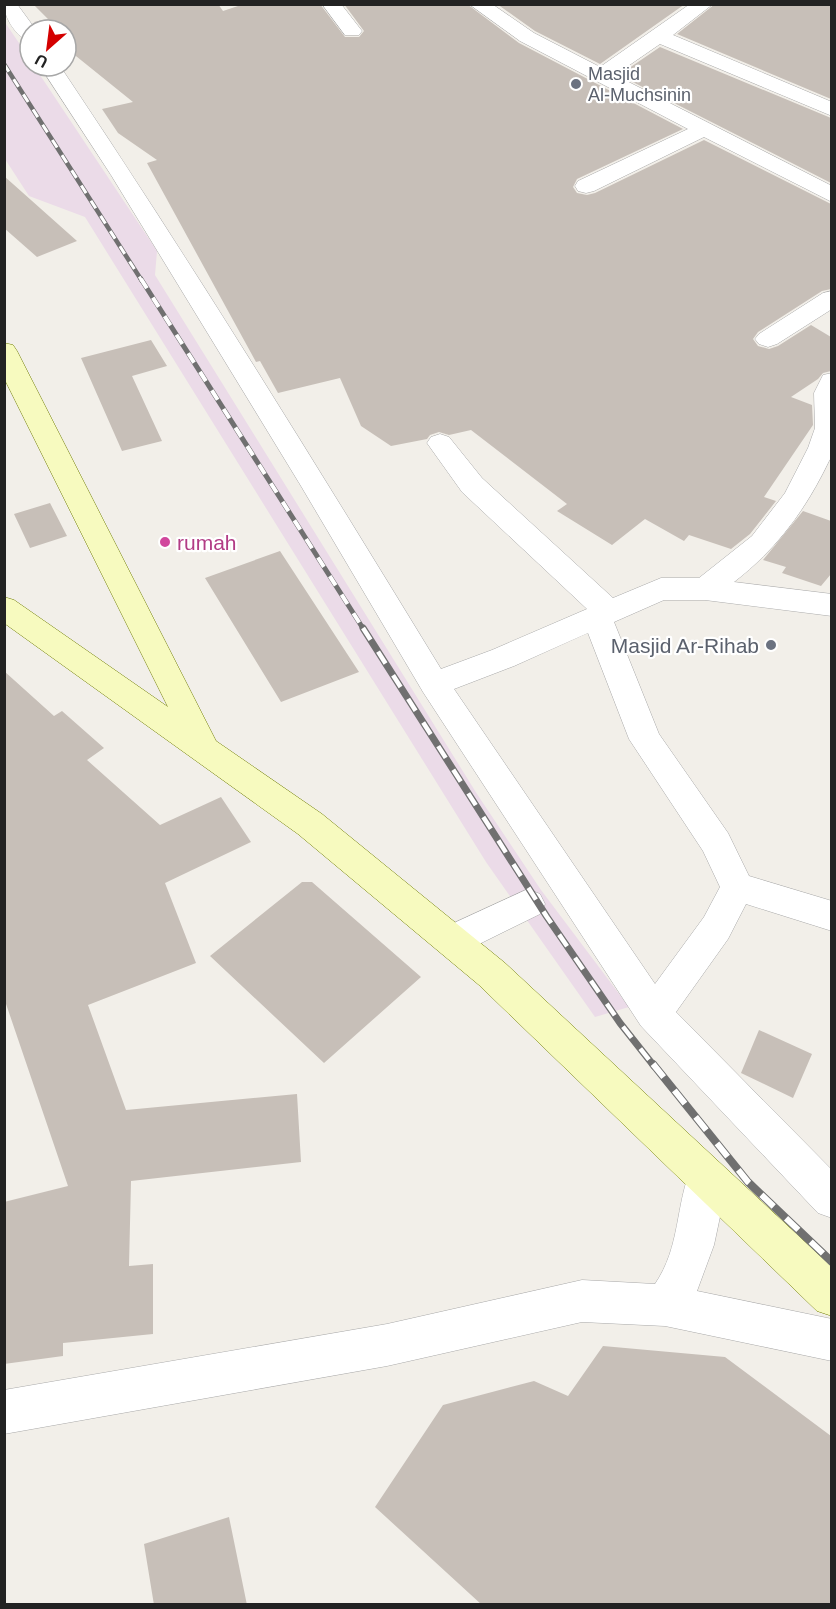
<svg xmlns="http://www.w3.org/2000/svg" width="836" height="1609" viewBox="0 0 836 1609" font-family="Arial,sans-serif">
<style>
.industrial{fill:#ebdbe8}
.building{fill:#c7bfb8}
.lines{fill:none;stroke-linecap:round;stroke-linejoin:round}
.street-casing{stroke:#a9a9a9;stroke-width:1}
.secondary-casing{stroke:#707d05;stroke-width:1}
.street{fill:#fff;fill-rule:evenodd}
.secondary{fill:#f7fabf;fill-rule:evenodd}
.rail-far3-casing{stroke:#707070;stroke-width:4.5}
.rail-far2-casing{stroke:#707070;stroke-width:5}
.rail-far1-casing{stroke:#707070;stroke-width:7}
.rail-casing{stroke:#707070;stroke-width:8}
.rail-far3{stroke:#fff;stroke-width:3;stroke-dasharray:9;stroke-linecap:butt}
.rail-far2{stroke:#fff;stroke-width:4;stroke-dasharray:11;stroke-linecap:butt}
.rail-far1{stroke:#fff;stroke-width:4.5;stroke-dasharray:14;stroke-linecap:butt}
.rail{stroke:#fff;stroke-width:6;stroke-dasharray:17;stroke-linecap:butt}
.worship-dot{fill:#6b7280;stroke:#fff;stroke-width:2}
.hotel-dot{fill:#d1479c;stroke:#fff;stroke-width:2}
.labels{text-anchor:middle;dominant-baseline:central;stroke-width:4.5;stroke-linejoin:round;paint-order:stroke}
.far-worship-label{font-size:18px;fill:#5b616d;stroke:#fff;text-anchor:start}
.hotel-label{font-size:21px;fill:#b23c85;stroke:#fff;text-anchor:start}
.worship-label{font-size:21px;fill:#5b616d;stroke:#fff;text-anchor:end}
</style>
<rect width="100%" height="100%" fill="#f2efe9"/>
<path class="industrial" d="M 4,21 L 30,59 L 30,66 L 34,66 L 157,251 L 155,275 L 477,794 L 541,890 L 629,1007 L 595,1017 L 486,862 L 85,217 L 29,196 L 5,159 Z"/>
<path class="building" d="M 33,4 L 218,4 L 223,11 L 244,4 L 320,4 L 345,37 L 359,37 L 364,31 L 344,4 L 467,4 L 519,43 L 683,129 L 577,179 L 573,187 L 577,193 L 587,195 L 595,193 L 704,140 L 831,204 L 831,289 L 822,291 L 758,332 L 753,339 L 758,346 L 769,349 L 778,346 L 811,325 L 831,337 L 831,371 L 823,373 L 818,379 L 791,397 L 812,405 L 813,425 L 764,497 L 776,501 L 750,534 L 731,549 L 689,535 L 684,541 L 645,519 L 612,545 L 557,511 L 567,504 L 471,430 L 449,435 L 439,432 L 430,435 L 427,439 L 391,446 L 361,426 L 340,378 L 278,393 L 260,361 L 256,362 L 147,163 L 157,160 L 118,133 L 102,109 L 133,102 L 66,48 L 66,30 L 44,30 L 34,22 L 48,19 Z
M 497,4 L 685,4 L 600,64 L 535,31 Z
M 715,4 L 831,4 L 831,99 L 677,34 Z
M 660,47 L 831,118 L 831,183 L 619,75 Z
M 4,176 L 77,241 L 37,257 L 4,228 Z
M 151,340 L 167,366 L 132,376 L 162,441 L 122,451 L 81,358 Z
M 50,503 L 67,536 L 30,548 L 14,514 Z
M 803,511 L 831,521 L 831,574 L 821,586 L 782,573 L 786,567 L 763,560 Z
M 280,551 L 359,672 L 281,702 L 205,578 Z
M 4,671 L 54,716 L 62,711 L 104,748 L 87,760 L 160,825 L 221,797 L 251,842 L 165,883 L 196,963 L 88,1005 L 126,1110 L 297,1094 L 301,1162 L 131,1181 L 129,1266 L 153,1264 L 153,1334 L 63,1343 L 63,1356 L 4,1364 L 4,1202 L 68,1186 L 4,998 Z
M 302,882 L 312,882 L 421,977 L 324,1063 L 210,956 Z
M 759,1030 L 812,1054 L 793,1098 L 741,1073 Z
M 603,1346 L 725,1357 L 831,1436 L 831,1605 L 482,1605 L 375,1507 L 443,1405 L 534,1381 L 568,1396 Z
M 229,1517 L 247,1605 L 154,1605 L 144,1544 Z"/>
<g class="lines">
<g class="street-casing">
<path id="street" d="M 4,4 L 17,4 L 36,30 L 30,30 L 30,41 C 17,38 4,18 4,4 Z
M 322,4 L 341,4 L 362,31 L 359,35 L 345,35 Z
M 469,4 L 492,4 L 534,33 L 600,67 L 690,4 L 713,4 L 673,35 L 832,102 L 832,116 L 660,44 L 615,75 L 832,186 L 832,202 L 704,137 L 594,191 L 586,193 L 578,191 L 575,186 L 578,181 L 688,129 L 520,41 Z
M 40,66 L 60,66 C 192,263 317,466 441,669 L 492,650 L 587,609 L 462,492 L 427,443 L 431,437 L 440,434 L 449,437 L 482,478 L 613,598 L 661,578 L 699,578 L 752,536 L 785,493 L 808,448 L 815,428 L 814,393 L 823,375 L 832,373 L 832,456 L 829,461 C 806,509 777,549 734,582 L 832,594 L 832,616 L 705,600 L 664,600 L 614,622 L 659,734 L 728,833 L 749,876 L 832,901 L 832,931 L 746,904 L 728,939 L 676,1012 L 832,1170 L 832,1218 L 818,1213 L 641,1026 L 423,692 L 301,486 L 111,175 ZM 588,633 L 629,739 L 703,851 L 720,887 L 704,917 L 655,984 L 454,689 L 514,666 Z
M 832,291 L 832,309 L 777,344 L 768,347 L 759,344 L 755,339 L 759,334 L 823,293 Z
M 528,889 L 540,894 L 545,904 L 540,914 L 465,951 L 453,955 L 441,951 L 435,940 L 441,929 Z
M 706,1160 L 720,1166 L 726,1179 L 721,1212 L 714,1245 L 697,1291 L 832,1319 L 832,1361 L 665,1326 L 582,1322 L 387,1366 L 4,1434 L 4,1390 L 387,1324 L 582,1280 L 655,1284 C 681,1246 675,1205 692,1166 Z"/>
</g>
<g class="secondary-casing">
<path id="secondary" d="M 4,343 L 13,345 L 17,351 L 216,741 L 322,814 L 505,963 L 832,1267 L 832,1316 L 817,1311 L 479,985 L 298,834 L 4,623 L 4,597 L 14,600 L 168,707 L 4,378 Z"/>
</g>
<use href="#street" class="street"/>
<use href="#secondary" class="secondary"/>
<g class="rail-far3-casing">
<path id="rail-far3" d="M 4,64 L 142,281"/>
</g>
<g class="rail-far2-casing">
<path id="rail-far2" d="M 141,279 L 364,630"/>
</g>
<g class="rail-far1-casing">
<path id="rail-far1" d="M 363,628 L 547,917 L 620,1023 L 654,1066"/>
</g>
<g class="rail-casing">
<path id="rail" d="M 653,1064 L 748,1182 L 832,1262"/>
</g>
<use href="#rail-far3" class="rail-far3"/>
<use href="#rail-far2" class="rail-far2"/>
<use href="#rail-far1" class="rail-far1"/>
<use href="#rail" class="rail"/>
</g>
<g class="worship-dot">
<circle cx="576" cy="84" r="6"/>
<circle cx="771" cy="645" r="6"/>
</g>
<circle class="hotel-dot" cx="165" cy="542" r="6"/>
<g class="labels">
<g class="far-worship-label">
<text x="588" y="74">Masjid<tspan x="588" dy="21">Al-Muchsinin</tspan></text>
</g>
<g class="hotel-label">
<text x="177" y="542">rumah</text>
</g>
<g class="worship-label">
<text x="759" y="645">Masjid Ar-Rihab</text>
</g>
</g>
<rect width="836" height="1609" fill="none" stroke="#222222" stroke-width="12"/>
<g transform="translate(48 48) rotate(208)"><circle r="28" fill="#ffffff" stroke="#a7a7a7" stroke-width="1.5"/>
<path d="M0-4.5L10 22L0 15L-10 22Z" fill="#d40000"/>
<text y="-9" font-size="16" font-weight="bold" text-anchor="middle" fill="#222222">U</text>
</g>
</svg>
